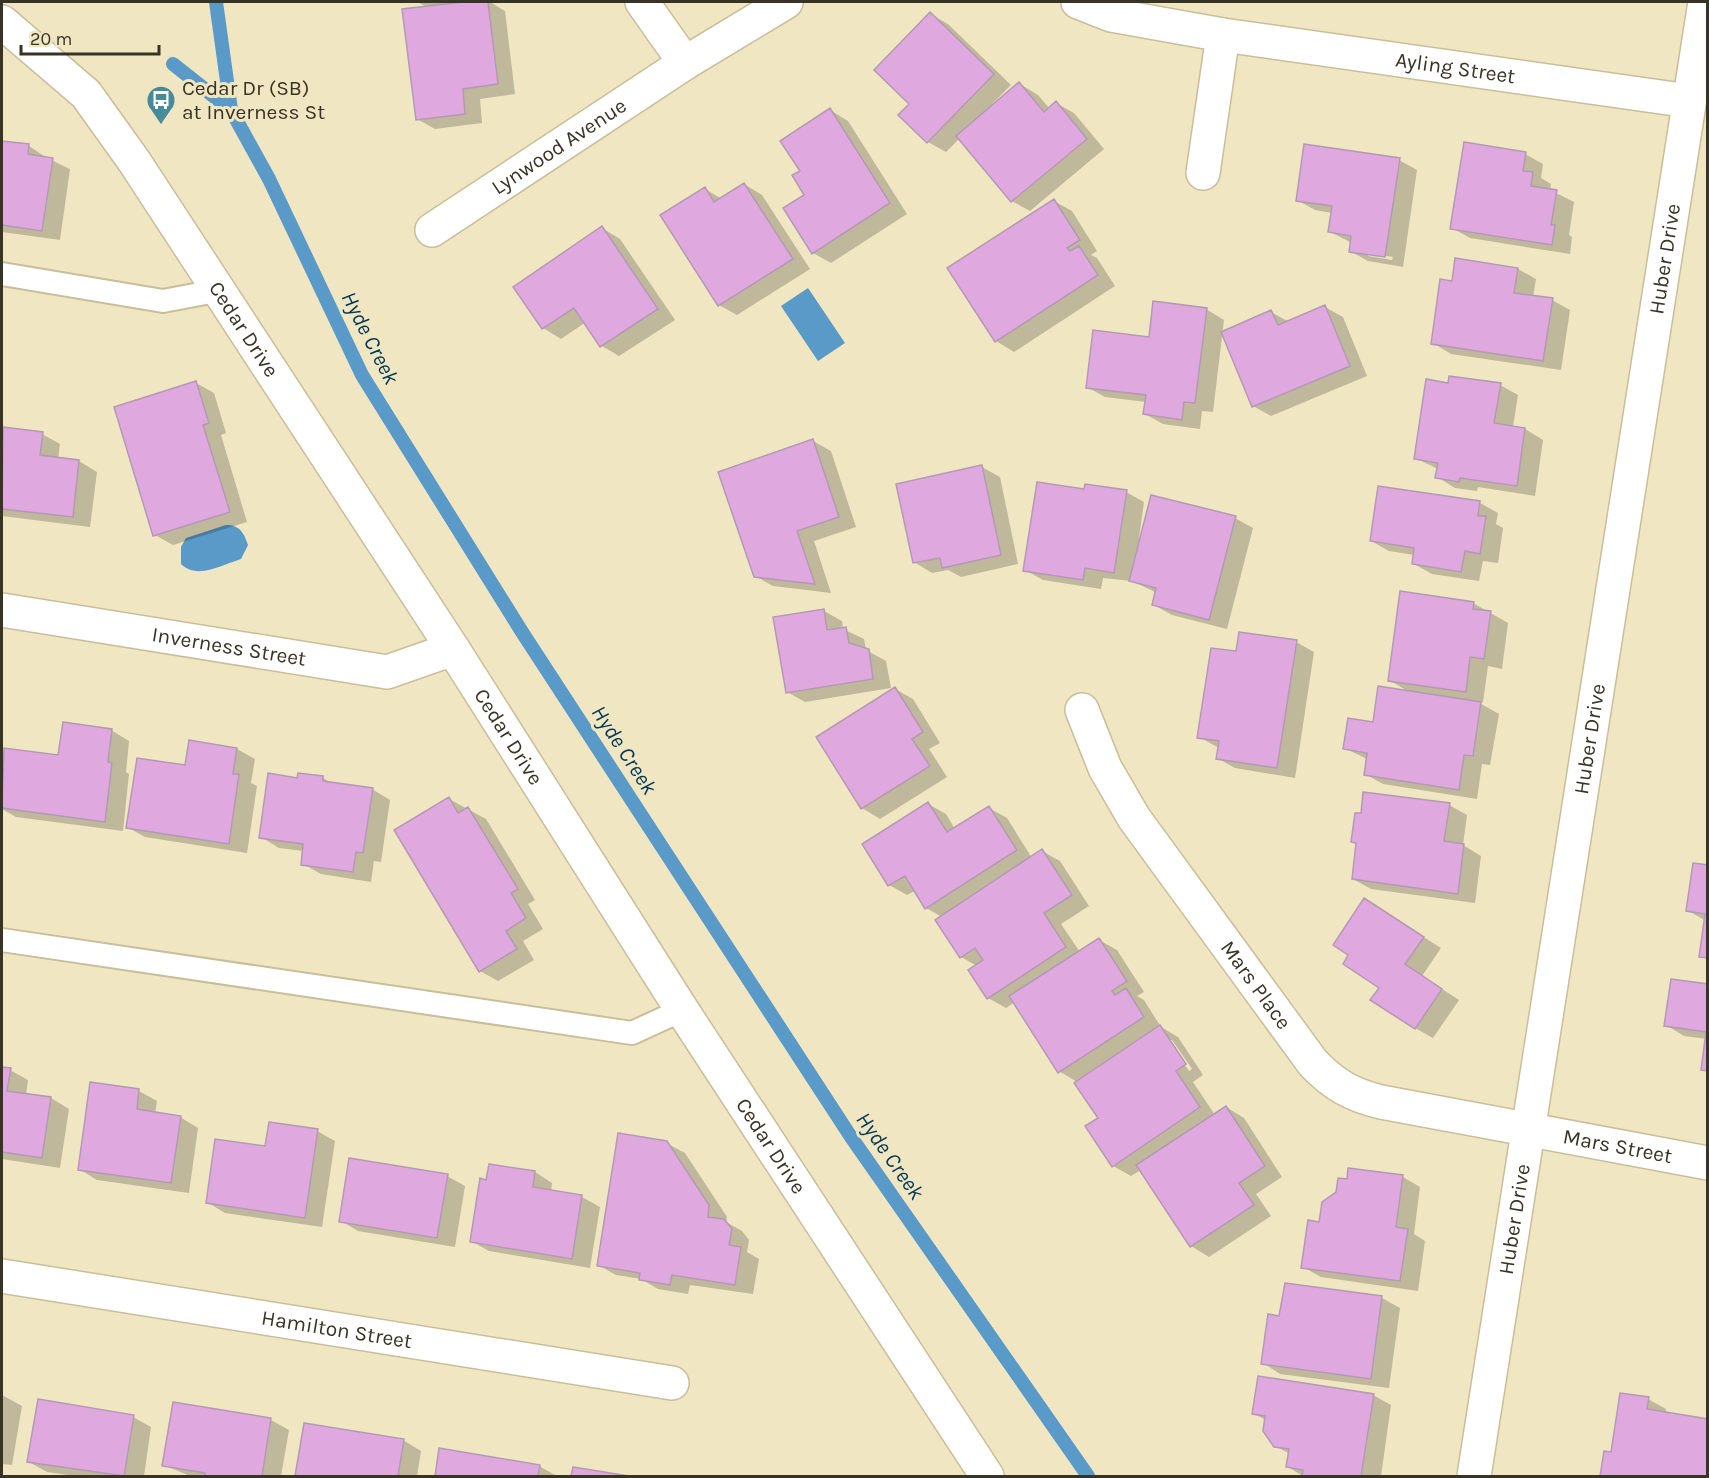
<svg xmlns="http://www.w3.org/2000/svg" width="1709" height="1478" viewBox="0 0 1709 1478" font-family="Karla,sans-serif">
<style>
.water{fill:#5a9ac9}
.shadow{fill:#0003;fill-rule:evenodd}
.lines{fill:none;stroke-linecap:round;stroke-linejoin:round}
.stream{stroke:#5a9ac9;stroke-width:14}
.building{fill:#dfa9df;stroke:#b399b4;stroke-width:1.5}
.service-casing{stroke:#c9be9b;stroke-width:26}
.minor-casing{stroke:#c9be9b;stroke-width:36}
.tertiary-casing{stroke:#c9be9b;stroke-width:36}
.service{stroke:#fff;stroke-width:22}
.minor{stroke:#fff;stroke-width:33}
.tertiary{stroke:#fff;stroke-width:33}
.labels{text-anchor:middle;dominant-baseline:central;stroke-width:6;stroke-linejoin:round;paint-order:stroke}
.street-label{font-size:21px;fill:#373325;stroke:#f1e6c2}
.poi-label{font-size:21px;fill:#373325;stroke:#f1e6c2;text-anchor:start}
.water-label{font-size:22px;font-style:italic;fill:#013857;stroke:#f1e6c2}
</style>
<rect width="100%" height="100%" fill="#f1e6c2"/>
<path class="water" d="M 808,288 L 845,343 L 818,361 L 781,306 Z
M 226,525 C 240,525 244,533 248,545 L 241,559 C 222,565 197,580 181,564 L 181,547 L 186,538 Z"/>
<path class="shadow" d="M 417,2 L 490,2 L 505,11 L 515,94 L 480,99 L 482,123 L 435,129 L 417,119 L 427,7 Z
M 930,14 L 948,24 L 1011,85 L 992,104 L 994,106 L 1020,84 L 1038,95 L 1050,109 L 1056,103 L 1074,113 L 1104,149 L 1030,211 L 1012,201 L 960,138 L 946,152 L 928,142 L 911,104 Z
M 830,110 L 848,121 L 907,214 L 831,263 L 813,253 L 802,171 Z
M 2,142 L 29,146 L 47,158 L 70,169 L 60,240 L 2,232 Z
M 1525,154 L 1543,164 L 1541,178 L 1551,184 L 1550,190 L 1574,202 L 1569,235 L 1572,237 L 1570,254 L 1470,238 L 1452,228 Z
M 1399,160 L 1417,170 L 1403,267 L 1368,261 L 1350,251 L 1352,243 L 1330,232 L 1332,213 L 1315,210 L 1297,200 ZM 1368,253 L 1393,257 L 1392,260 L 1368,256 Z
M 744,184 L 762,195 L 810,269 L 737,315 L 719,305 L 705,189 L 722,199 Z
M 1054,201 L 1072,211 L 1097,251 L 1091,255 L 1097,258 L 1115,286 L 1014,352 L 996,341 L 949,269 Z
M 602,228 L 620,239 L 675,320 L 619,356 L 602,346 L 586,322 L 561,339 L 543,328 L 515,287 Z
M 1518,269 L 1536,279 L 1533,297 L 1552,300 L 1570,310 L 1561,370 L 1451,354 L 1433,343 L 1453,283 Z
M 1325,307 L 1343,317 L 1367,376 L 1271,416 L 1253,406 L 1271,312 L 1289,322 Z
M 1206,309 L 1224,320 L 1213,412 L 1202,411 L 1200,429 L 1163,424 L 1145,414 L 1146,402 L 1105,397 L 1087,387 L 1150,338 Z
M 196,383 L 214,393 L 226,433 L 221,435 L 247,522 L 173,545 L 155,535 Z
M 1449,384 L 1500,385 L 1518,395 L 1513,427 L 1525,429 L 1543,440 L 1535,496 L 1478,487 L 1477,491 L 1455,488 L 1437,477 L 1438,469 L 1415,458 Z
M 5,429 L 42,434 L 60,444 L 58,459 L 79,461 L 97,472 L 90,527 L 2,516 L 2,448 Z
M 813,441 L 831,451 L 856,527 L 814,541 L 831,593 L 773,586 L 755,576 Z
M 982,467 L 1000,477 L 1018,564 L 961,577 L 948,570 L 932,573 L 914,562 Z
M 1379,488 L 1480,503 L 1498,513 L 1496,524 L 1503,528 L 1498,563 L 1483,561 L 1479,581 L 1432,574 L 1414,564 L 1415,555 L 1389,551 L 1371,541 Z
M 1086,490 L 1126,492 L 1144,502 L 1139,539 L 1235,518 L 1253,528 L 1227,629 L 1172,615 L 1154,605 L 1157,593 L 1132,581 L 1103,578 L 1101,589 L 1043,580 L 1025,570 Z
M 1473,603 L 1508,623 L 1502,669 L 1488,666 L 1483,702 L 1476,701 L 1499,714 L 1490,765 L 1482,764 L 1477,799 L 1383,784 L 1365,774 L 1367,759 L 1344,748 L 1409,692 L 1389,680 Z
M 824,611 L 842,621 L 843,629 L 864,639 L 866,650 L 886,661 L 891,688 L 805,702 L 787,692 Z
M 1296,642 L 1314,652 L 1295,778 L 1235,768 L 1217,758 L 1219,748 L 1199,737 L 1237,653 Z
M 895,689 L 913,699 L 940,743 L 929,749 L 947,777 L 880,819 L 862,808 Z
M 111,730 L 129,741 L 126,772 L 129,774 L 123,831 L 16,817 L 2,809 L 5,749 L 60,756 Z
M 190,742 L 237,749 L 255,759 L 251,783 L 257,786 L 247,853 L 145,837 L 127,827 L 186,767 Z
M 323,778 L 333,784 L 372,789 L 390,800 L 381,862 L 374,861 L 371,882 L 321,874 L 303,864 L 304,851 L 279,848 L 261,837 L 298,779 Z
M 449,799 L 486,819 L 535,900 L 528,904 L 543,929 L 523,941 L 534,960 L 498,981 L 480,971 Z
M 928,804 L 946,814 L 955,829 L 989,808 L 1007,818 L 1032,858 L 1042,851 L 1060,861 L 1089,906 L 1061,924 L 1080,952 L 1099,940 L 1117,950 L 1144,992 L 1137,996 L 1144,1000 L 1161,1027 L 1178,1037 L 1203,1075 L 1193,1082 L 1215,1115 L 1226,1107 L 1244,1118 L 1282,1177 L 1256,1194 L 1271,1216 L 1209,1257 L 1191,1246 L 1141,1170 L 1131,1176 L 1113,1166 L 1100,1118 L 1077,1082 L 1059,1071 L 1015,1002 L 1006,1008 L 988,998 L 977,966 L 961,957 L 942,917 L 926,908 L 915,891 L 907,895 L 889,885 ZM 1168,1040 L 1172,1040 L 1192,1069 L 1189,1071 Z
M 1449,805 L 1467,815 L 1463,845 L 1481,856 L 1475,903 L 1371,889 L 1353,879 L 1357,844 L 1353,842 Z
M 1708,866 L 1708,960 L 1701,956 L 1706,921 L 1687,910 Z
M 1365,900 L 1441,948 L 1422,976 L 1459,1000 L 1433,1038 L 1415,1028 L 1350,955 Z
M 1708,986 L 1708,1072 L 1702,1069 L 1707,1039 L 1684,1036 L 1666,1025 Z
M 2,1068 L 10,1070 L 28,1080 L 26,1095 L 51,1098 L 69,1109 L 60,1168 L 2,1159 Z
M 139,1091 L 157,1101 L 155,1114 L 180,1117 L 198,1128 L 189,1193 L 97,1180 L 79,1169 Z
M 317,1131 L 335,1141 L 322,1227 L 225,1213 L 207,1202 L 266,1148 Z
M 666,1143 L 685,1153 L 727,1217 L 726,1222 L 742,1231 L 749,1240 L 747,1252 L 759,1259 L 753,1294 L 690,1285 L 688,1294 L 658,1289 L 641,1279 L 616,1275 L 598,1265 Z
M 535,1172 L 552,1183 L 551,1192 L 582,1197 L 600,1207 L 590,1268 L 489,1251 L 471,1241 L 487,1182 Z
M 447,1176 L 465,1186 L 455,1247 L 358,1231 L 341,1221 Z
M 1403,1177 L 1420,1187 L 1414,1234 L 1425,1241 L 1418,1291 L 1321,1277 L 1303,1267 Z
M 1286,1284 L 1382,1298 L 1400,1308 L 1389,1388 L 1280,1374 L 1263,1363 L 1281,1317 Z
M 2,1395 L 22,1406 L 12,1465 L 2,1464 Z
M 1373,1395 L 1391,1405 L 1381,1476 L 1303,1476 L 1288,1467 L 1290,1454 L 1275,1446 L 1266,1420 L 1254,1414 Z
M 1648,1399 L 1666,1409 L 1666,1414 L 1708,1421 L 1708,1476 L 1602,1476 L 1605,1453 L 1612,1454 Z
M 175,1404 L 271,1420 L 289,1430 L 281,1476 L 190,1476 L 164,1465 Z
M 133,1417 L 151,1427 L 144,1476 L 75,1476 L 47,1472 L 29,1462 Z
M 305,1425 L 403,1440 L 421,1451 L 417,1476 L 297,1476 Z
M 441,1449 L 539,1466 L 557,1476 L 436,1476 Z
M 574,1469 L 620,1476 L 573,1476 Z"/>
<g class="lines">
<path class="stream" d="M 216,2 L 231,110 L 269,179 L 362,375 L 522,632 L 851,1137 L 1088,1476
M 173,64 L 231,110"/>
</g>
<path class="building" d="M 463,2 L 488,2 L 498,84 L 463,89 L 465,114 L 416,120 L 402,9 Z
M 930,12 L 994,74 L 927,143 L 898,115 L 909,104 L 874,70 Z
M 1019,82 L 1044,112 L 1056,101 L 1087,139 L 1011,202 L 956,136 Z
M 830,108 L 890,203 L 812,254 L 783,208 L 804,195 L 792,175 L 800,171 L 780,141 Z
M 2,141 L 29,144 L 28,154 L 53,158 L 42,231 L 2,225 Z
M 1464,142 L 1526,152 L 1523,171 L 1533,172 L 1531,186 L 1557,190 L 1551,225 L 1555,225 L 1552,245 L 1450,229 Z
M 1304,144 L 1400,158 L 1385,257 L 1349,252 L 1351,236 L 1328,232 L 1332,206 L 1296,201 Z
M 744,183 L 793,259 L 718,306 L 660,215 L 705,187 L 714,202 Z
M 1054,199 L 1080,240 L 1067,248 L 1070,251 L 1079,246 L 1098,275 L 995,342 L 947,268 Z
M 602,226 L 658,309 L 600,347 L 574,308 L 542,329 L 513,287 Z
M 1455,258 L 1518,268 L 1514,293 L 1553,298 L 1543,361 L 1431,344 L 1440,279 L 1452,281 Z
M 1153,301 L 1207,308 L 1195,403 L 1184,402 L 1182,420 L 1143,414 L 1146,395 L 1086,388 L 1093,330 L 1149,337 Z
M 1325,305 L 1350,366 L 1252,407 L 1221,332 L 1271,310 L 1278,325 Z
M 1449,376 L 1501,383 L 1494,423 L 1525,428 L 1517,486 L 1460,478 L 1459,482 L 1435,478 L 1438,463 L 1414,459 L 1426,379 L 1448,383 Z
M 196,381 L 209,423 L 203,425 L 230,512 L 153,536 L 114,407 Z
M 3,427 L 43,432 L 40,455 L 79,460 L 73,517 L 2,509 Z
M 813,439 L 839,517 L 797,531 L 815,584 L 754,577 L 718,472 Z
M 982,465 L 1001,555 L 942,568 L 940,558 L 913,563 L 896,484 Z
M 1037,482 L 1084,489 L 1085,484 L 1127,490 L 1114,573 L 1085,568 L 1083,580 L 1023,571 Z
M 1378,486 L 1480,501 L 1478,516 L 1486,516 L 1480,554 L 1465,551 L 1461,572 L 1412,564 L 1414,548 L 1370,541 Z
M 1151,495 L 1236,516 L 1209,620 L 1152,605 L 1156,588 L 1129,581 Z
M 1400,591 L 1474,602 L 1473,609 L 1491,611 L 1484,659 L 1470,657 L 1466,692 L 1388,681 Z
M 824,609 L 827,630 L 846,627 L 849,643 L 869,649 L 873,679 L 786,693 L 773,617 Z
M 1239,632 L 1297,640 L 1277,768 L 1216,759 L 1219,741 L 1197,738 L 1211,648 L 1236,651 Z
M 1378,686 L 1481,702 L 1473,756 L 1464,755 L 1459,790 L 1364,775 L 1367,753 L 1343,749 L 1348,718 L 1373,722 Z
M 895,687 L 923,732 L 912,739 L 930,766 L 861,809 L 816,737 Z
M 63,722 L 112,729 L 108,762 L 112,763 L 105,822 L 2,808 L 4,748 L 58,755 Z
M 189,740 L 237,748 L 233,774 L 239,774 L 229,844 L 126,828 L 137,758 L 185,765 Z
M 268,773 L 297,778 L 298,773 L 323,776 L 323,781 L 373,788 L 363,853 L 356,852 L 353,872 L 301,865 L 303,844 L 259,838 Z
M 1363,792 L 1450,803 L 1444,841 L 1464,844 L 1458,894 L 1352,879 L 1356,843 L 1351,842 L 1355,813 L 1361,813 Z
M 449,797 L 458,813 L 468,807 L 518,889 L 511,893 L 526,918 L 506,931 L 517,949 L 479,972 L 394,830 Z
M 928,802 L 947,832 L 989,806 L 1017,850 L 925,909 L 905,876 L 888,886 L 862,844 Z
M 1042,849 L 1072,895 L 1044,913 L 1066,947 L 987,999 L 968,970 L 983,960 L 975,948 L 960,958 L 935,920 Z
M 1693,863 L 1708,865 L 1708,958 L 1699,957 L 1705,914 L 1686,911 Z
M 1364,898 L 1424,937 L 1405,964 L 1442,989 L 1415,1029 L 1370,1000 L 1379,988 L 1343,964 L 1348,955 L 1333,945 Z
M 1099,938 L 1127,981 L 1112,991 L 1115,995 L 1126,988 L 1144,1017 L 1058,1073 L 1009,996 Z
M 1671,979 L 1708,984 L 1708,1071 L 1701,1070 L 1706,1032 L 1664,1026 Z
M 1160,1025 L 1186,1064 L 1176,1071 L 1200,1107 L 1112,1167 L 1085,1126 L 1098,1118 L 1074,1083 Z
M 2,1067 L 11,1068 L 7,1091 L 51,1097 L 42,1158 L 2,1152 Z
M 90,1082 L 139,1089 L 137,1109 L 181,1116 L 171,1183 L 78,1170 Z
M 1226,1106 L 1265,1166 L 1239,1183 L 1254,1205 L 1190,1247 L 1136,1165 Z
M 269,1122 L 318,1129 L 305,1218 L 206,1203 L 215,1139 L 265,1146 Z
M 618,1133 L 667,1141 L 709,1205 L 708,1217 L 724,1219 L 732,1229 L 729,1245 L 741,1247 L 735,1285 L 672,1275 L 670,1285 L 639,1280 L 640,1273 L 597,1266 Z
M 349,1158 L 448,1174 L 437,1238 L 339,1222 Z
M 489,1164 L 535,1171 L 533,1187 L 582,1195 L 572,1259 L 470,1242 L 480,1178 L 486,1180 Z
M 1348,1168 L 1403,1175 L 1396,1227 L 1408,1229 L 1400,1281 L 1301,1268 L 1308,1220 L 1319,1222 L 1322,1202 L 1336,1192 L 1338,1178 L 1347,1179 Z
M 1285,1283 L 1382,1296 L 1371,1379 L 1261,1364 L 1268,1314 L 1279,1316 Z
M 1258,1376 L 1374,1394 L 1361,1476 L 1302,1476 L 1303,1470 L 1286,1467 L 1289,1449 L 1274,1447 L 1263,1431 L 1265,1416 L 1252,1414 Z
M 1620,1393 L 1649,1397 L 1647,1409 L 1708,1419 L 1708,1476 L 1600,1476 L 1604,1451 L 1611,1452 Z
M 38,1399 L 134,1415 L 124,1476 L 27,1462 Z
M 173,1402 L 271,1418 L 262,1476 L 205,1476 L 205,1473 L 162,1466 Z
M 304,1423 L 404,1439 L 398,1476 L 295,1476 Z
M 439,1448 L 540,1465 L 538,1476 L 435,1476 Z
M 573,1467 L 629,1476 L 571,1476 Z"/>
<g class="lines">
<g class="service-casing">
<path id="service" d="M 2,274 L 163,301 L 221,290
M 2,940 L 632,1033 L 682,1010"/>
</g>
<g class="minor-casing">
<g id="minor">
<path d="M 642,2 L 685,63"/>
<path id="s1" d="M 1078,2 L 1111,15 L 1223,35 L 1689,101"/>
<path d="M 1203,173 L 1223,35"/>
<path id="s2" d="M 432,230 L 685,63 L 786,2"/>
<path id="s3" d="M 2,610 L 387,672 L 453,649"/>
<path id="s4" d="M 1082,710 L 1105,768 L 1134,818 L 1313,1063 C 1334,1085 1352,1095 1381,1102 L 1708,1163"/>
<path id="s5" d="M 2,1276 L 672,1383"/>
<path id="s6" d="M 1474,1476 L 1705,2"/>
</g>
</g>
<g class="tertiary-casing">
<g id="tertiary">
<path id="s7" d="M 2,22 L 86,94 L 134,161 L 453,649 L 682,1010 L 987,1476"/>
</g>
</g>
<use href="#service" class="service"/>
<use href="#minor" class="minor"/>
<use href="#tertiary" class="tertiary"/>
</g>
<defs>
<g id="bus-pin" transform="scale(1.5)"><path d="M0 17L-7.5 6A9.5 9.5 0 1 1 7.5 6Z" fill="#468b97" stroke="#f1e6c2"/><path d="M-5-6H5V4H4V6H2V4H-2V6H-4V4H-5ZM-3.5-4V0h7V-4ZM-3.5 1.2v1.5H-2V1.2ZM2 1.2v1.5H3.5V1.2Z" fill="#fff"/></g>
</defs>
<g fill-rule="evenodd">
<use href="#bus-pin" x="161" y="100"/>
</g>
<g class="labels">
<g class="street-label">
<text stroke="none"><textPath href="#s1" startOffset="384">Ayling Street</textPath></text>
<text stroke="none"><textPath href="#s2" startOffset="152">Lynwood Avenue</textPath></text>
<text stroke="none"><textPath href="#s6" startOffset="1232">Huber Drive</textPath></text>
<text stroke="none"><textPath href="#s7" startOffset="394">Cedar Drive</textPath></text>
<text stroke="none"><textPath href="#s3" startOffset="230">Inverness Street</textPath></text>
<text stroke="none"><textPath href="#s7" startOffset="880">Cedar Drive</textPath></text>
<text stroke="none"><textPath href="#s6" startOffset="746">Huber Drive</textPath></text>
<text stroke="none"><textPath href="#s4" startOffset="327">Mars Place</textPath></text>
<text stroke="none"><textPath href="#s7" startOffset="1366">Cedar Drive</textPath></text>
<text stroke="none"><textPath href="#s4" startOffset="744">Mars Street</textPath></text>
<text stroke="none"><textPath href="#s6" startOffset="260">Huber Drive</textPath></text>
<text stroke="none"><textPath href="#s5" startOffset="339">Hamilton Street</textPath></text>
</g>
<g class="poi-label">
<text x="182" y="88">Cedar Dr (SB)<tspan x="182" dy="24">at Inverness St</tspan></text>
</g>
<g class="water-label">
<text transform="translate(370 338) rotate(63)">Hyde Creek</text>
<text transform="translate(624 750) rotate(57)">Hyde Creek</text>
<text transform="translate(890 1156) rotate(55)">Hyde Creek</text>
</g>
</g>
<rect width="1709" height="1478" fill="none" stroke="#373325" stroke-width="6"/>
<path d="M21 45v9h138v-9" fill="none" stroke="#373325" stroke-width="3"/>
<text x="30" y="45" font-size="18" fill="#373325" stroke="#f1e6c2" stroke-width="4.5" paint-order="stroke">20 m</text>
</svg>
